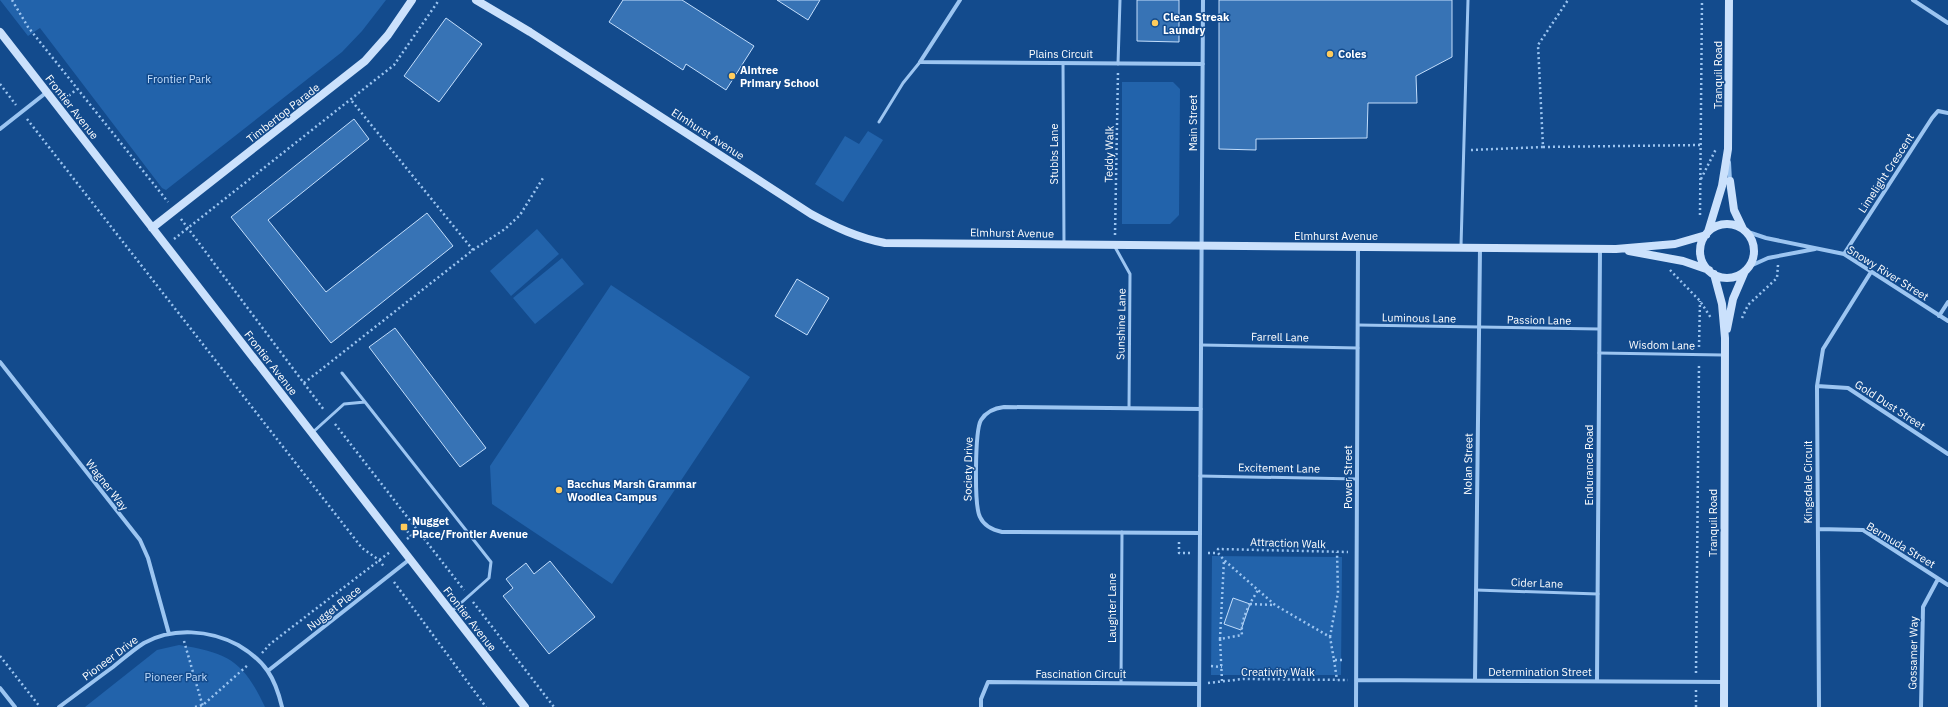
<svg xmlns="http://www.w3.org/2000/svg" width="1948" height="707" viewBox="0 0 1948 707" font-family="'IBM Plex Sans',sans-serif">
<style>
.green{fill:#2263ab}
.building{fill:#3773b5;stroke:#c3defc}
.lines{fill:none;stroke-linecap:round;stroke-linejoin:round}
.path{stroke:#9cc5f1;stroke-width:2.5;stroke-dasharray:2 3;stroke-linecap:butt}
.lane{stroke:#9cc5f1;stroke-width:3}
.street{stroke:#9cc5f1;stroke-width:4}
.secondary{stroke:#cbe1fc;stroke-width:8}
.poi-dot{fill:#ffcc5c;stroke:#134b8d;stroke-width:1.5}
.labels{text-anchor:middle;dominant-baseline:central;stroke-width:3;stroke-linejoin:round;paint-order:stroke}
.poi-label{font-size:11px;font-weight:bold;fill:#fff;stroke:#134b8d;text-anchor:start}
.street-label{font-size:11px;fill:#fff;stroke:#134b8d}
.park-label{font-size:11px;fill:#c3defc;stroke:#134b8d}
</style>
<rect width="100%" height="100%" fill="#134b8d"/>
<path class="green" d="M 0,0 L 386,0 L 362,31 L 342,52 L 166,190 L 162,188 L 40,28 L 28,36 Z
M 1122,82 L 1173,82 L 1180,89 L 1179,215 L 1170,224 L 1122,224 Z
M 868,131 L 883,140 L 843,202 L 815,184 L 845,136 L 859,144 Z
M 537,229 L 559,254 L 511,296 L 490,271 Z
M 562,258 L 584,284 L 535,324 L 513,298 Z
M 611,285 L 750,377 L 612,584 L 492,504 L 490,466 Z
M 1212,556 L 1342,557 L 1341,675 L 1211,675 Z
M 179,645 C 229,653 243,661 265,707 L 85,707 L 157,650 Z"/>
<path class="building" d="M 623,0 L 682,0 L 754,46 L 726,90 L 686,64 L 683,70 L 609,22 Z
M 777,0 L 820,0 L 808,20 Z
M 1137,0 L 1179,0 L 1179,42 L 1137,41 Z
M 1219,0 L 1452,0 L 1452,57 L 1416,76 L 1417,103 L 1368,103 L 1367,138 L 1256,139 L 1256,150 L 1219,149 Z
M 446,18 L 482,44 L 439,102 L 404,76 Z
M 354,119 L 369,139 L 268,220 L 326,292 L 427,213 L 453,246 L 331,343 L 231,217 Z
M 797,279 L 829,298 L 807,335 L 775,316 Z
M 395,328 L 486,448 L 460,467 L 369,347 Z
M 550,561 L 595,617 L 549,654 L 503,596 L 513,588 L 506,579 L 526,563 L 534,574 Z
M 1233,598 L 1250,604 L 1241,630 L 1224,624 Z"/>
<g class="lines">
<path class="path" d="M 12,0 L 28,27 L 168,202
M 0,84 L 16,105
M 65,99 L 77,89
M 27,119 L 362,548 L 379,560 L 385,568
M 1543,147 L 1701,145
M 1471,150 L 1543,147 L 1538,45 L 1568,0
M 1701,179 L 1716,149
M 1700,215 L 1702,0
M 181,219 L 324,410
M 1115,235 L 1118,72
M 174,239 L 394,65 L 439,0
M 473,250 L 505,229 L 520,215 L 543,178
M 1670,270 L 1700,301 L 1711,318
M 1742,318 L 1748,305 L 1777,278 L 1778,265
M 1699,347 L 1700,301
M 304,383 L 473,250 L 351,100
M 335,424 L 464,590
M 404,527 L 411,536
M 407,539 L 417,531
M 1179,542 L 1179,553 L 1191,553
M 1208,553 L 1218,553
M 394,582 L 486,707
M 473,602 L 554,707
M 1250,604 L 1275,605
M 1330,637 L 1338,593 L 1337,552
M 1220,639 L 1224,560
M 184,641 L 203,707
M 262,653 L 270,644 L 390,552
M 0,656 L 40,707
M 1334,660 L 1337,680
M 1342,660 L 1334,660 L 1330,637 L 1275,605 L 1224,560 L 1218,553 L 1218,549 L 1348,552
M 1211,666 L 1222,667
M 1696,673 L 1699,364
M 1222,681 L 1220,639 L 1242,635 C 1240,620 1250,603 1258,590
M 1208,683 L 1243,679 L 1348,680
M 195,707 L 203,705 L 249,664
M 1696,707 L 1696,690"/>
<path class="lane" d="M 1063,63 L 1064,244
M 1118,64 L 1120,0
M 879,122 L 903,83 L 920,62
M 1461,246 L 1468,0
M 1115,247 L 1130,274 L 1129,408
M 1358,325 L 1599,329
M 1201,345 L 1358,348
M 1599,353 L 1723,355
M 342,373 L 365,402
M 313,432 L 344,404 L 365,402 L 491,562 L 489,578 L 452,611
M 1200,476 L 1357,479
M 1476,590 L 1598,594
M 1121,683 L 1122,532"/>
<path class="street" d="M 960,0 L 920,62 L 1203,64
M 1913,0 L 1948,23
M 0,129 L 47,92
M 1729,162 L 1730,181
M 1745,231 L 1766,238 L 1844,254 L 1948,321
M 1844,254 L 1932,118 L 1938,111 L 1948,113
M 1748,267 L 1768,258 L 1815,249
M 1939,316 L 1948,302
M 0,362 L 140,540 L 148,558 L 169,634
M 1817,386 L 1848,388 L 1948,454
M 1818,529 L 1863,530 L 1948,585
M 1200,533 L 1002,532 C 993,530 984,526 980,517 C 974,506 975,430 981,420 C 986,412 995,408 1004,407 L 1201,409
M 269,670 L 410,559
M 1356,680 L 1724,682
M 1475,681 L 1480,248
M 1597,681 L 1600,249
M 0,688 L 15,707
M 59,707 C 77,694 95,680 113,667 C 123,659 133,650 144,643 C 173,627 210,630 238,645 C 265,661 275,677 282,707
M 981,707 L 981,699 L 988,682 L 1199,684
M 1199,707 L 1203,0
M 1356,707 L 1358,247
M 1819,707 L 1817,386 L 1823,349 L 1871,272
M 1921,707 L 1923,607 L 1938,579"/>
<path class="secondary" d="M 476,0 L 530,32 L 811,214 C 835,227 858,238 885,243 L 1616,249 L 1675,244 L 1706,235
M 0,32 L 525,707
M 1730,181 L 1734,210 L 1743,229
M1700 251a27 27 0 1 1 54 0a27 27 0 1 1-54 0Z
M 152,228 L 365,61 L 388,35 L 412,0
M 1708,232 L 1722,186 L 1728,149 L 1729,0
M 1629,251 L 1683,261 L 1709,270
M 1714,274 L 1722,304 L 1725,338 L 1724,707
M 1727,329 L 1733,299 L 1745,271"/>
</g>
<g class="poi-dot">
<circle cx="1155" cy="23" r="4"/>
<circle cx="1330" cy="54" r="4"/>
<circle cx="732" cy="76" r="4"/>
<circle cx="559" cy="490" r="4"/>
<rect x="400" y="523" width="8" height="8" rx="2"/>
</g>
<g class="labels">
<g class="poi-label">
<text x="1163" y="17">Clean Streak<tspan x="1163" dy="13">Laundry</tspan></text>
<text x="1338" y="54">Coles</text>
<text x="740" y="70">Aintree<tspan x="740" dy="13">Primary School</tspan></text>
<text x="567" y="484">Bacchus Marsh Grammar<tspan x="567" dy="13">Woodlea Campus</tspan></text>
<text x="412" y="521">Nugget<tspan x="412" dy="13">Place/Frontier Avenue</tspan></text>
</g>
<g class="street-label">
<text x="1061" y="54">Plains Circuit</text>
<text transform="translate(1718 75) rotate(-90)">Tranquil Road</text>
<text transform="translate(72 107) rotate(52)">Frontier Avenue</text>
<text transform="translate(283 113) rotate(-38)">Timbertop Parade</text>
<text transform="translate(1193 123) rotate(-90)">Main Street</text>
<text transform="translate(708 134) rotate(33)">Elmhurst Avenue</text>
<text transform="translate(1054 154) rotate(-90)">Stubbs Lane</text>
<text transform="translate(1109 154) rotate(-89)">Teddy Walk</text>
<text transform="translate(1886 173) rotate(-57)">Limelight Crescent</text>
<text transform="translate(1012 233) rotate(1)">Elmhurst Avenue</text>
<text x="1336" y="236">Elmhurst Avenue</text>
<text transform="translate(1888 273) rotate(32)">Snowy River Street</text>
<text transform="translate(1419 318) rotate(1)">Luminous Lane</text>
<text transform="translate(1539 320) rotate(1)">Passion Lane</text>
<text transform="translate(1121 324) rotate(-89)">Sunshine Lane</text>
<text transform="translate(1280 337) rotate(1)">Farrell Lane</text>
<text transform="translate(1662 345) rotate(1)">Wisdom Lane</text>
<text transform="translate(271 363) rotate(52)">Frontier Avenue</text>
<text transform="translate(1890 405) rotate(33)">Gold Dust Street</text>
<text transform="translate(1468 464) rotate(-89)">Nolan Street</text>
<text transform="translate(1589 465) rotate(-90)">Endurance Road</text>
<text transform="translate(1279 468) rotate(1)">Excitement Lane</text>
<text transform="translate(968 469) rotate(-89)">Society Drive</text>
<text transform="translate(1348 477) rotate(-90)">Power Street</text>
<text transform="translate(1808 482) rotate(-90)">Kingsdale Circuit</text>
<text transform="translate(107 485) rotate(52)">Wagner Way</text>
<text transform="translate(1713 523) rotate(-90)">Tranquil Road</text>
<text transform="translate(1288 543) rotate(2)">Attraction Walk</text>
<text transform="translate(1901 545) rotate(31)">Bermuda Street</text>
<text transform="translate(1537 583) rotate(2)">Cider Lane</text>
<text transform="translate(334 608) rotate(-38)">Nugget Place</text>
<text transform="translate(1112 608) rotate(-90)">Laughter Lane</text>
<text transform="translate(470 619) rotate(52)">Frontier Avenue</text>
<text transform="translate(1913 653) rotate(-89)">Gossamer Way</text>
<text transform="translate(110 658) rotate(-37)">Pioneer Drive</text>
<text x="1278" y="672">Creativity Walk</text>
<text x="1540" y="672">Determination Street</text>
<text x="1081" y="674">Fascination Circuit</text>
</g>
<g class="park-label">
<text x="179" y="79">Frontier Park</text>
<text x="176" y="677">Pioneer Park</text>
</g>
</g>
</svg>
